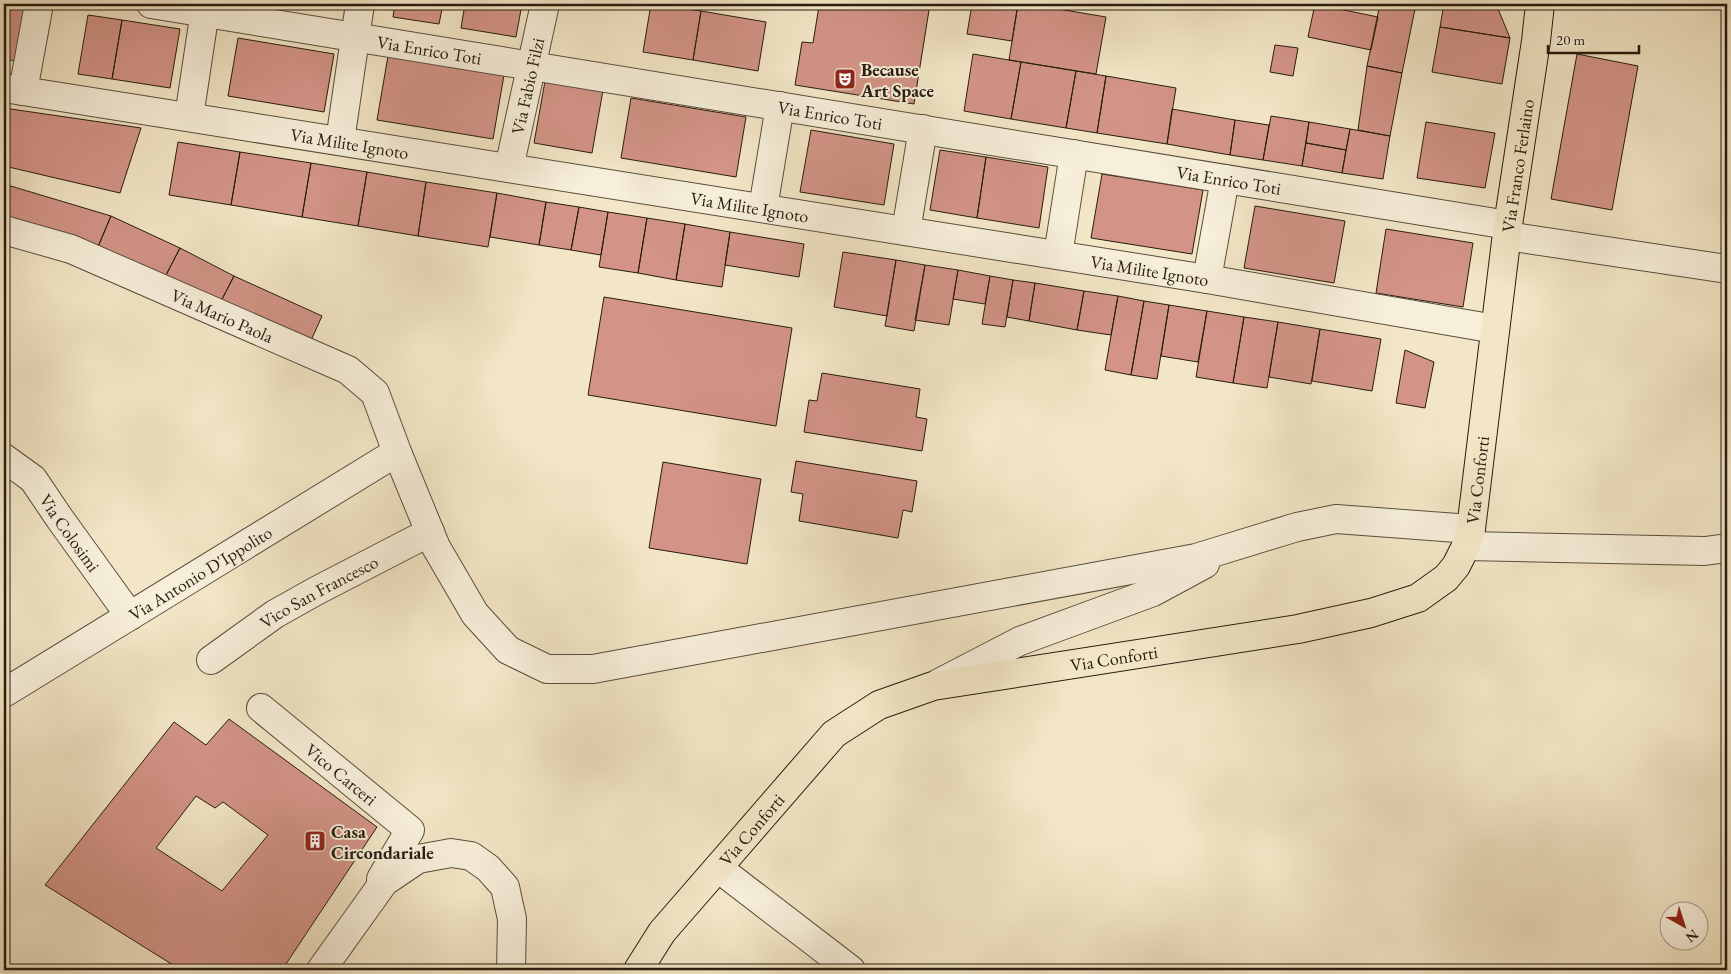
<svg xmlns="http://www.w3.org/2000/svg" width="1731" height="974" viewBox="0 0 1731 974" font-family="'EB Garamond',serif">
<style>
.building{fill:#d39487;stroke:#261c0f;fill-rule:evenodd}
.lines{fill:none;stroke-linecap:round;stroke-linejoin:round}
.minor-casing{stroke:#594e3d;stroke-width:30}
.major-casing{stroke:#261c0f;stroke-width:30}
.minor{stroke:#f7efda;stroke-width:28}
.major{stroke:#f3e6c6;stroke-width:28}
.labels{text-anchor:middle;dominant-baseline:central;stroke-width:4;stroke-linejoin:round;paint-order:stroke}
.street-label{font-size:18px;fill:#261c0f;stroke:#f7efda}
.poi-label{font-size:18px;font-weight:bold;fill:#261c0f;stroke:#f7efda;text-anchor:start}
</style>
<rect width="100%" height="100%" fill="#f3e6c6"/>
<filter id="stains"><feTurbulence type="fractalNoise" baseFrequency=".004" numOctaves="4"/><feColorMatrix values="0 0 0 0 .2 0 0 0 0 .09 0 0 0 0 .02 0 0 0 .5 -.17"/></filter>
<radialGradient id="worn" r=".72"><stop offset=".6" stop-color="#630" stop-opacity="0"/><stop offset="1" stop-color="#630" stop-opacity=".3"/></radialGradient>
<path class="building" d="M 4,4 L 26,4 L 16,61 L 4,59 Z
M 395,4 L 443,4 L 439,24 L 393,17 Z
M 465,4 L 522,4 L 516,37 L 461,28 Z
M 651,4 L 701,11 L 693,60 L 643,52 Z
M 806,4 L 930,4 L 914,104 L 795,85 L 802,42 L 813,43 L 819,6 Z
M 972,4 L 1018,4 L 1012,41 L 967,34 Z
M 1018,4 L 1029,4 L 1106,17 L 1096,74 L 1009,60 Z
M 1315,4 L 1378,17 L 1371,50 L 1308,37 Z
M 1380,4 L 1416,4 L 1402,73 L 1367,66 Z
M 1444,4 L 1496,4 L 1510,38 L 1440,27 Z
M 701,11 L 766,22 L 758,71 L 693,60 Z
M 88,15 L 122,20 L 112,79 L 78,74 Z
M 122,20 L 180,29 L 170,88 L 112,79 Z
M 1440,27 L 1510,38 L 1502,84 L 1432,72 Z
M 238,38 L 334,54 L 324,112 L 228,96 Z
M 1275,45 L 1298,48 L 1293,76 L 1270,72 Z
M 973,54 L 1021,62 L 1011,119 L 964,111 Z
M 1577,54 L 1638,66 L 1612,210 L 1551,199 Z
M 388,56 L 504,75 L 493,139 L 377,120 Z
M 1021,62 L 1076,71 L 1066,128 L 1011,119 Z
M 1367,66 L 1402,73 L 1390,136 L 1358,130 Z
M 1076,71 L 1106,76 L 1097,133 L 1066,128 Z
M 1106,76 L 1176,88 L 1167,144 L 1097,133 Z
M 545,81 L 603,90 L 592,153 L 534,143 Z
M 631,98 L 746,117 L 736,177 L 621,158 Z
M 4,108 L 141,128 L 120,193 L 4,166 Z
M 1172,109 L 1235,120 L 1230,155 L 1167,144 Z
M 1271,116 L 1309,122 L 1302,166 L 1263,160 Z
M 1235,120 L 1269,125 L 1263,160 L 1230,155 Z
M 1309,122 L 1350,129 L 1346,150 L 1306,143 Z
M 1426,122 L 1495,133 L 1485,188 L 1417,178 Z
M 1350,129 L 1390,136 L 1383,179 L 1342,173 Z
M 811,130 L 894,144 L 884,205 L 800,192 Z
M 178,142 L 240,152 L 231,205 L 169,195 Z
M 1306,143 L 1346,150 L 1342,173 L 1302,166 Z
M 940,150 L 986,157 L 977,218 L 930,210 Z
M 240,152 L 311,163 L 302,217 L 231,205 Z
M 986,157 L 1048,167 L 1039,228 L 977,218 Z
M 311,163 L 367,172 L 358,226 L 302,217 Z
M 367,172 L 426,182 L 418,236 L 358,226 Z
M 1102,174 L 1203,190 L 1192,254 L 1091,238 Z
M 426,182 L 497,193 L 488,247 L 418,236 Z
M 4,184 L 111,216 L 97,249 L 4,223 Z
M 497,193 L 546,202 L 539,245 L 490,237 Z
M 546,202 L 579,207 L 571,250 L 539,245 Z
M 1255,206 L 1345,221 L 1334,283 L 1244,268 Z
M 579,207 L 608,212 L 601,255 L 571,250 Z
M 608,212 L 647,218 L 638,273 L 599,267 Z
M 111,216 L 180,248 L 165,277 L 97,249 Z
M 647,218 L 685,224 L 676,280 L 638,273 Z
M 685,224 L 730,232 L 722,287 L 676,280 Z
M 1386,229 L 1473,243 L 1463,307 L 1376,293 Z
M 730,232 L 804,244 L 799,277 L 725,265 Z
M 180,248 L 234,276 L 219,305 L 165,277 Z
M 843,252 L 896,260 L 887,316 L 834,307 Z
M 896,260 L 925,265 L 914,331 L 885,326 Z
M 925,265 L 958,270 L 949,325 L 915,320 Z
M 958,270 L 990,276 L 985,304 L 953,299 Z
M 234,276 L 322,316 L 309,345 L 219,305 Z
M 990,276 L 1013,280 L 1005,327 L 982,324 Z
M 1013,280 L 1035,283 L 1029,321 L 1007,317 Z
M 1035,283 L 1084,291 L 1077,330 L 1029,321 Z
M 1084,291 L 1118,296 L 1111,335 L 1077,330 Z
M 1118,296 L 1144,301 L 1131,375 L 1105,370 Z
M 604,297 L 792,328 L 776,426 L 588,395 Z
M 1144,301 L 1169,305 L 1157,379 L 1131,375 Z
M 1169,305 L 1207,311 L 1198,362 L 1161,356 Z
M 1207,311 L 1244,317 L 1233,383 L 1196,377 Z
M 1244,317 L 1278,322 L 1267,388 L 1233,383 Z
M 1278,322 L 1320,329 L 1311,384 L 1269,377 Z
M 1320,329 L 1381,339 L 1372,391 L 1312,381 Z
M 1405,350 L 1434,362 L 1425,408 L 1396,403 Z
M 822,373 L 920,389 L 916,417 L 927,419 L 922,451 L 804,432 L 809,400 L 817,401 Z
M 796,461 L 917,481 L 912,512 L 903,510 L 898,538 L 799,521 L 803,494 L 791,492 Z
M 663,462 L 761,479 L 747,564 L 649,548 Z
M 229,719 L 377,827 L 282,970 L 181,970 L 45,885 L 174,722 L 206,745 ZM 196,796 L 215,808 L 223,802 L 268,835 L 222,891 L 156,848 Z"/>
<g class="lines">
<g class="minor-casing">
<g id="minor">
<path id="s1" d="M 151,4 L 1508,225"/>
<path id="s2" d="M 4,88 L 1207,279 L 1495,329"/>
<path d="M 23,91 L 39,4"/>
<path d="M 189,117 L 206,4"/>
<path d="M 340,141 L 360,4"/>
<path id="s3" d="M 509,168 L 545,4"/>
<path d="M 763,208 L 780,106"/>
<path id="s4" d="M 4,230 L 71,249 L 348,370 L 375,393 L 397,452 L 436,547 L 475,614 L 508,650 L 547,669 L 593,669 L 1196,558 L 1297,527 L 1336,519 L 1471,529"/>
<path d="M 906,231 L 923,129"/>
<path d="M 1507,236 L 1727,269"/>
<path d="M 1058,255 L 1074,154"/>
<path d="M 1207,279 L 1225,179"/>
<path id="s5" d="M 4,458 L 33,479 L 60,519 L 130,616"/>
<path d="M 1466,546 L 1705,551 L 1727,548"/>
<path id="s6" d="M 211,660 L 275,614 L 316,591 L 430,532"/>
<path d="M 939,683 L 1020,641 L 1153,592 L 1205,564"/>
<path id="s7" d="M 4,693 L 397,452"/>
<path id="s8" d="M 261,708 L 410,830 L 381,879"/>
<path d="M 718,868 L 851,970"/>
<path d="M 321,970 L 384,882 L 418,859 L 451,853 L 471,856 L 488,868 L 505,887 L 512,919 L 511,970"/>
</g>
</g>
<g class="major-casing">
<g id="major">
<path id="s9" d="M 638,970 L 662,932 L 834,734 L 879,705 L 933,686 L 1298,629 L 1371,613 L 1418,598 L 1446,578 L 1456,566 L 1466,546 L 1471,529 L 1508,225 L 1536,41 L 1540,4"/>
</g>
</g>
<use href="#minor" class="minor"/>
<use href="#major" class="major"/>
</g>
<defs>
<g id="theatre-square" transform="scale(1.125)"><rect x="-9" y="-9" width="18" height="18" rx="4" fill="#8f2418" stroke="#f7efda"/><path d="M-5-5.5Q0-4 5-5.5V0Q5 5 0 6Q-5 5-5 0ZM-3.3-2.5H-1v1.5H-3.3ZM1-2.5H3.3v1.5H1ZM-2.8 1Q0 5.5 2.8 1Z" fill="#fff"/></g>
<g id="building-square" transform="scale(1.125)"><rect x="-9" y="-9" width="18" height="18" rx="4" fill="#8f2418" stroke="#f7efda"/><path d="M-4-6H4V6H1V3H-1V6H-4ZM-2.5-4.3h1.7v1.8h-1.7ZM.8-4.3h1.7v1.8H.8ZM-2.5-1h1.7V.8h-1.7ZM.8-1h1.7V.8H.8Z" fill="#fff"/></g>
</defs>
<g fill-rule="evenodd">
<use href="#theatre-square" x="845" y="79"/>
<use href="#building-square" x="315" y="841"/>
</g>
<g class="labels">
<g class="street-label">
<text stroke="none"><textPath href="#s1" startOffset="282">Via Enrico Toti</textPath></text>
<text stroke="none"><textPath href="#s3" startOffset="84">Via Fabio Filzi</textPath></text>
<text stroke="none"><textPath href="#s1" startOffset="688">Via Enrico Toti</textPath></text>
<text stroke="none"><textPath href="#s2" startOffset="350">Via Milite Ignoto</textPath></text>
<text stroke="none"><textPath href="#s9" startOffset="1368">Via Franco Ferlaino</textPath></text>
<text stroke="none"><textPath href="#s1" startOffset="1092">Via Enrico Toti</textPath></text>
<text stroke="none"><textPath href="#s2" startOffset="755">Via Milite Ignoto</textPath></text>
<text stroke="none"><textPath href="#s2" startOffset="1160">Via Milite Ignoto</textPath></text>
<text stroke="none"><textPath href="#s4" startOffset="235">Via Mario Paola</textPath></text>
<text stroke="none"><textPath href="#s9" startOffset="1051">Via Conforti</textPath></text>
<text stroke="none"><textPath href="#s5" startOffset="101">Via Colosimi</textPath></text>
<text stroke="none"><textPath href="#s7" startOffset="230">Via Antonio D'Ippolito</textPath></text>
<text stroke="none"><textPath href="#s6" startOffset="128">Vico San Francesco</textPath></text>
<text stroke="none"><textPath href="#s9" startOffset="601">Via Conforti</textPath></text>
<text stroke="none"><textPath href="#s8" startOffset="104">Vico Carceri</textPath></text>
<text stroke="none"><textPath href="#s9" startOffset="181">Via Conforti</textPath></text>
</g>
<g class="poi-label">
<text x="861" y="69">Because<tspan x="861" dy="21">Art Space</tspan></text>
<text x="331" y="831">Casa<tspan x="331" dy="21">Circondariale</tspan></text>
</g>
</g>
<rect width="1731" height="974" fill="none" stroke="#f3e6c6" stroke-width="20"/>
<rect x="5" y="5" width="1721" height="964" fill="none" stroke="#261c0f" stroke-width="2.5"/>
<rect x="10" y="10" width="1711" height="954" fill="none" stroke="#261c0f"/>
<g transform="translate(1684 926) rotate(141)"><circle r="24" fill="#f7efda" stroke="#a39b89"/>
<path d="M0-4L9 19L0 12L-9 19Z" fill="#8f2418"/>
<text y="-8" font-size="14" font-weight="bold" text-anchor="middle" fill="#261c0f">N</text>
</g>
<path d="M1548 45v8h91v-8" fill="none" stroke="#261c0f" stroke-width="2.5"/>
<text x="1556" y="45" font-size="15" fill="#261c0f" stroke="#f7efda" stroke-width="4" paint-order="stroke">20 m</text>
<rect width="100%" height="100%" filter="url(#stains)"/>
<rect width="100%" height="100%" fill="url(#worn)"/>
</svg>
